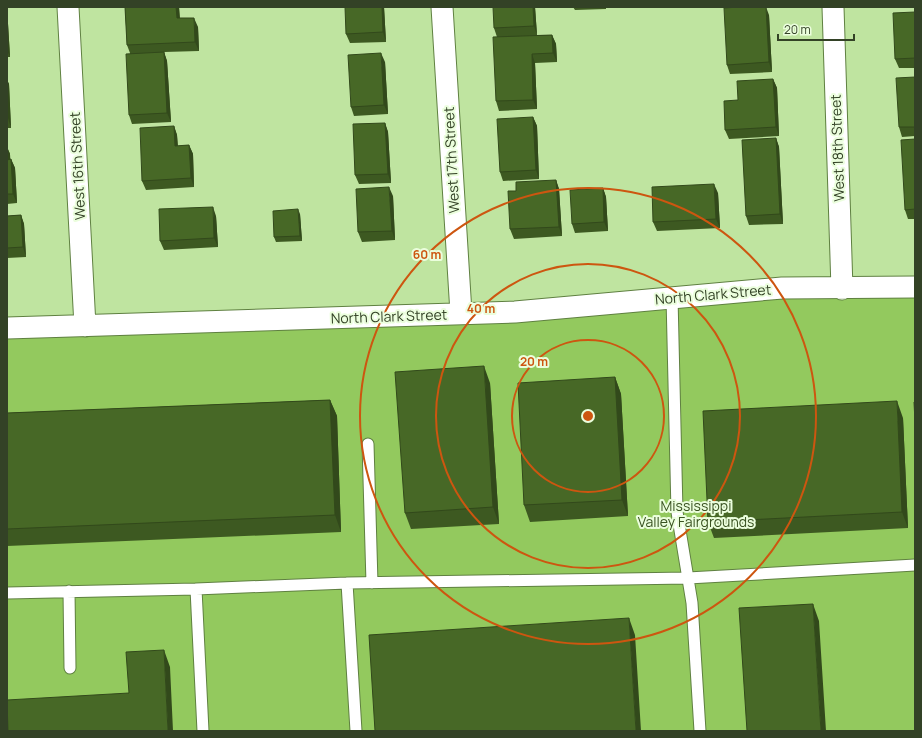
<svg xmlns="http://www.w3.org/2000/svg" width="922" height="738" viewBox="0 0 922 738" font-family="Manrope,sans-serif">
<style>
.green{fill:#93c95e}
.lines{fill:none;stroke-linecap:round;stroke-linejoin:round}
.lane-casing{stroke:#5f8041;stroke-width:13}
.street-casing{stroke:#5f8041;stroke-width:23}
.lane{stroke:#fff;stroke-width:11}
.street{stroke:#fff;stroke-width:21}
.wall{fill:#3d5921}
.shaded-wall{fill:#32491b}
.building{fill:#476826;stroke:#32491b}
.ring{fill:none;stroke:#cd5610;stroke-width:2}
.labels{text-anchor:middle;dominant-baseline:central;stroke-width:4;stroke-linejoin:round;paint-order:stroke}
.street-label{font-size:14px;fill:#334226;stroke:#ebfedd}
.park-label{font-size:14px;fill:#3a5322;stroke:#ebfedd}
.centre{fill:#cd5610;stroke:#ebfedd;stroke-width:2}
.ring-label{font-size:12px;text-anchor:middle;font-weight:bold;fill:#cd5610;stroke:#ebfedd;stroke-width:4;stroke-linejoin:round;paint-order:stroke}
</style>
<rect width="100%" height="100%" fill="#bfe4a0"/>
<path class="green" d="M 915,287 L 915,731 L 7,731 L 7,328 Z"/>
<g class="lines">
<g class="lane-casing">
<path id="lane" d="M 672,297 L 677,512 L 692,603 L 700,731
M 368,444 L 372,583
M 347,583 L 356,731
M 196,589 L 203,731
M 69,591 L 70,668
M 7,593 L 196,589 L 347,583 L 688,578 L 915,565"/>
</g>
<g class="street-casing">
<path id="street" d="M 68,7 L 85,326
M 442,7 L 461,313
M 833,7 L 842,289
M 7,328 L 515,312 L 782,288 L 915,287"/>
</g>
<use href="#lane" class="lane"/>
<use href="#street" class="street"/>
</g>
<path class="wall" d="M 7,7 L 10,57 L 7,57 Z
M 125,7 L 184,7 L 179,7 L 180,18 L 198,27 L 199,51 L 164,52 L 167,61 L 171,122 L 132,124 L 129,115 L 130,53 L 127,45 Z
M 384,7 L 386,42 L 350,43 L 346,34 Z
M 535,7 L 537,35 L 552,35 L 556,44 L 557,62 L 535,63 L 537,109 L 499,111 L 496,101 L 497,37 L 494,28 Z
M 573,7 L 606,7 L 606,9 L 575,10 Z
M 915,12 L 915,68 L 899,68 L 895,59 Z
M 769,15 L 772,72 L 730,74 L 727,65 Z
M 385,62 L 388,114 L 354,116 L 351,107 Z
M 915,77 L 915,136 L 902,137 L 899,127 Z
M 773,79 L 777,88 L 779,136 L 729,139 L 725,130 L 738,100 Z
M 7,80 L 9,84 L 11,128 L 7,128 Z
M 533,117 L 537,126 L 539,179 L 503,181 L 500,172 Z
M 385,123 L 388,132 L 391,183 L 359,184 L 355,175 Z
M 174,126 L 177,135 L 178,146 L 189,145 L 193,154 L 194,187 L 146,190 L 142,181 Z
M 776,138 L 779,147 L 783,224 L 749,225 L 746,216 Z
M 915,139 L 915,219 L 908,219 L 905,210 Z
M 7,147 L 10,154 L 10,159 L 11,159 L 15,168 L 17,203 L 7,204 Z
M 556,180 L 559,189 L 562,236 L 514,239 L 510,229 L 516,191 Z
M 603,188 L 606,197 L 608,231 L 575,233 L 572,224 Z
M 718,193 L 720,228 L 657,231 L 653,222 Z
M 393,196 L 395,240 L 362,242 L 358,232 Z
M 300,214 L 302,241 L 276,242 L 274,237 Z
M 21,215 L 24,224 L 26,257 L 7,258 L 7,216 Z
M 216,216 L 218,247 L 164,250 L 160,241 Z
M 615,377 L 621,394 L 628,516 L 530,522 L 524,505 Z
M 490,383 L 499,524 L 411,529 L 405,513 Z
M 330,400 L 337,416 L 341,532 L 7,546 L 7,413 Z
M 903,418 L 908,528 L 714,538 L 708,522 Z"/>
<path class="shaded-wall" d="M 7,7 L 10,57 L 7,50 Z
M 176,7 L 179,7 L 180,28 L 177,18 Z
M 382,7 L 384,7 L 386,42 L 383,32 Z
M 533,7 L 535,7 L 537,35 L 534,26 Z
M 766,7 L 769,15 L 772,72 L 769,62 Z
M 194,18 L 198,27 L 199,51 L 195,42 Z
M 552,35 L 556,44 L 557,62 L 553,53 Z
M 164,52 L 167,61 L 171,122 L 167,113 Z
M 381,53 L 385,62 L 388,114 L 384,105 Z
M 532,54 L 535,63 L 537,109 L 533,100 Z
M 773,79 L 777,88 L 779,136 L 776,127 Z
M 7,80 L 9,84 L 11,128 L 8,118 Z
M 533,117 L 537,126 L 539,179 L 536,170 Z
M 385,123 L 388,132 L 391,183 L 388,174 Z
M 174,126 L 177,135 L 178,155 L 175,146 Z
M 776,138 L 779,147 L 783,224 L 780,214 Z
M 189,145 L 193,154 L 194,187 L 191,178 Z
M 7,147 L 10,154 L 11,169 L 7,160 Z
M 11,159 L 15,168 L 17,203 L 13,194 Z
M 556,180 L 559,189 L 562,236 L 559,227 Z
M 714,184 L 718,193 L 720,228 L 716,219 Z
M 389,187 L 393,196 L 395,240 L 392,231 Z
M 603,188 L 606,197 L 608,231 L 604,222 Z
M 213,207 L 216,216 L 218,247 L 214,238 Z
M 298,209 L 300,214 L 302,241 L 300,236 Z
M 21,215 L 24,224 L 26,257 L 23,247 Z
M 484,366 L 490,383 L 499,524 L 493,507 Z
M 615,377 L 621,394 L 628,516 L 622,500 Z
M 330,400 L 337,416 L 341,532 L 335,515 Z
M 897,401 L 903,418 L 908,528 L 902,512 Z
M 813,604 L 819,621 L 826,731 L 821,731 Z
M 629,618 L 635,635 L 641,731 L 636,731 Z
M 164,650 L 170,667 L 173,731 L 168,731 Z"/>
<path class="building" d="M 125,7 L 176,7 L 177,18 L 194,18 L 195,42 L 127,45 Z
M 345,7 L 382,7 L 383,32 L 346,34 Z
M 493,7 L 533,7 L 534,26 L 494,28 Z
M 740,7 L 766,7 L 769,62 L 727,65 L 724,8 Z
M 915,12 L 915,58 L 895,59 L 893,13 Z
M 552,35 L 553,53 L 532,54 L 533,100 L 496,101 L 493,37 Z
M 164,52 L 167,113 L 129,115 L 126,54 Z
M 381,53 L 384,105 L 351,107 L 348,55 Z
M 915,77 L 915,127 L 899,127 L 896,78 Z
M 773,79 L 776,127 L 725,130 L 724,101 L 738,100 L 737,81 Z
M 533,117 L 536,170 L 500,172 L 497,119 Z
M 385,123 L 388,174 L 355,175 L 353,124 Z
M 174,126 L 175,146 L 189,145 L 191,178 L 142,181 L 140,128 Z
M 776,138 L 780,214 L 746,216 L 742,140 Z
M 915,139 L 915,209 L 905,210 L 901,140 Z
M 7,156 L 7,160 L 11,159 L 13,194 L 7,194 Z
M 556,180 L 559,227 L 510,229 L 508,191 L 516,191 L 516,182 Z
M 714,184 L 716,219 L 653,222 L 652,187 Z
M 389,187 L 392,231 L 358,232 L 356,189 Z
M 603,188 L 604,222 L 572,224 L 570,190 Z
M 213,207 L 214,238 L 160,241 L 159,209 Z
M 298,209 L 300,236 L 274,237 L 273,211 Z
M 21,215 L 23,247 L 7,248 L 7,216 Z
M 484,366 L 493,507 L 405,513 L 395,372 Z
M 615,377 L 622,500 L 524,505 L 518,383 Z
M 330,400 L 335,515 L 7,529 L 7,413 Z
M 897,401 L 902,512 L 708,522 L 703,411 Z
M 914,402 L 915,402 L 915,422 Z
M 813,604 L 821,731 L 747,731 L 739,608 Z
M 629,618 L 636,731 L 375,731 L 369,635 Z
M 164,650 L 168,731 L 8,731 L 7,700 L 129,693 L 126,652 Z"/>
<g class="ring">
<circle cx="588" cy="416" r="76"/>
<circle cx="588" cy="416" r="152"/>
<circle cx="588" cy="416" r="228"/>
</g>
<g class="labels">
<g class="street-label">
<text transform="translate(837 148) rotate(-92)">West 18th Street</text>
<text transform="translate(451 160) rotate(-93)">West 17th Street</text>
<text transform="translate(77 166) rotate(-93)">West 16th Street</text>
<text transform="translate(713 294) rotate(-5)">North Clark Street</text>
<text transform="translate(389 316) rotate(-2)">North Clark Street</text>
</g>
<g class="park-label">
<text x="696" y="505">Mississippi<tspan x="696" dy="16">Valley Fairgrounds</tspan></text>
</g>
</g>
<circle cx="588" cy="416" r="6" class="centre"/>
<g class="ring-label">
<text x="427" y="259">60 m</text>
<text x="481" y="313">40 m</text>
<text x="534" y="366">20 m</text>
</g>
<rect width="922" height="738" fill="none" stroke="#334226" stroke-width="16"/>
<path d="M778 34v6h76v-6" fill="none" stroke="#334226" stroke-width="2"/>
<text x="784" y="34" font-size="12" fill="#334226" stroke="#ebfedd" stroke-width="3" paint-order="stroke">20 m</text>
</svg>
